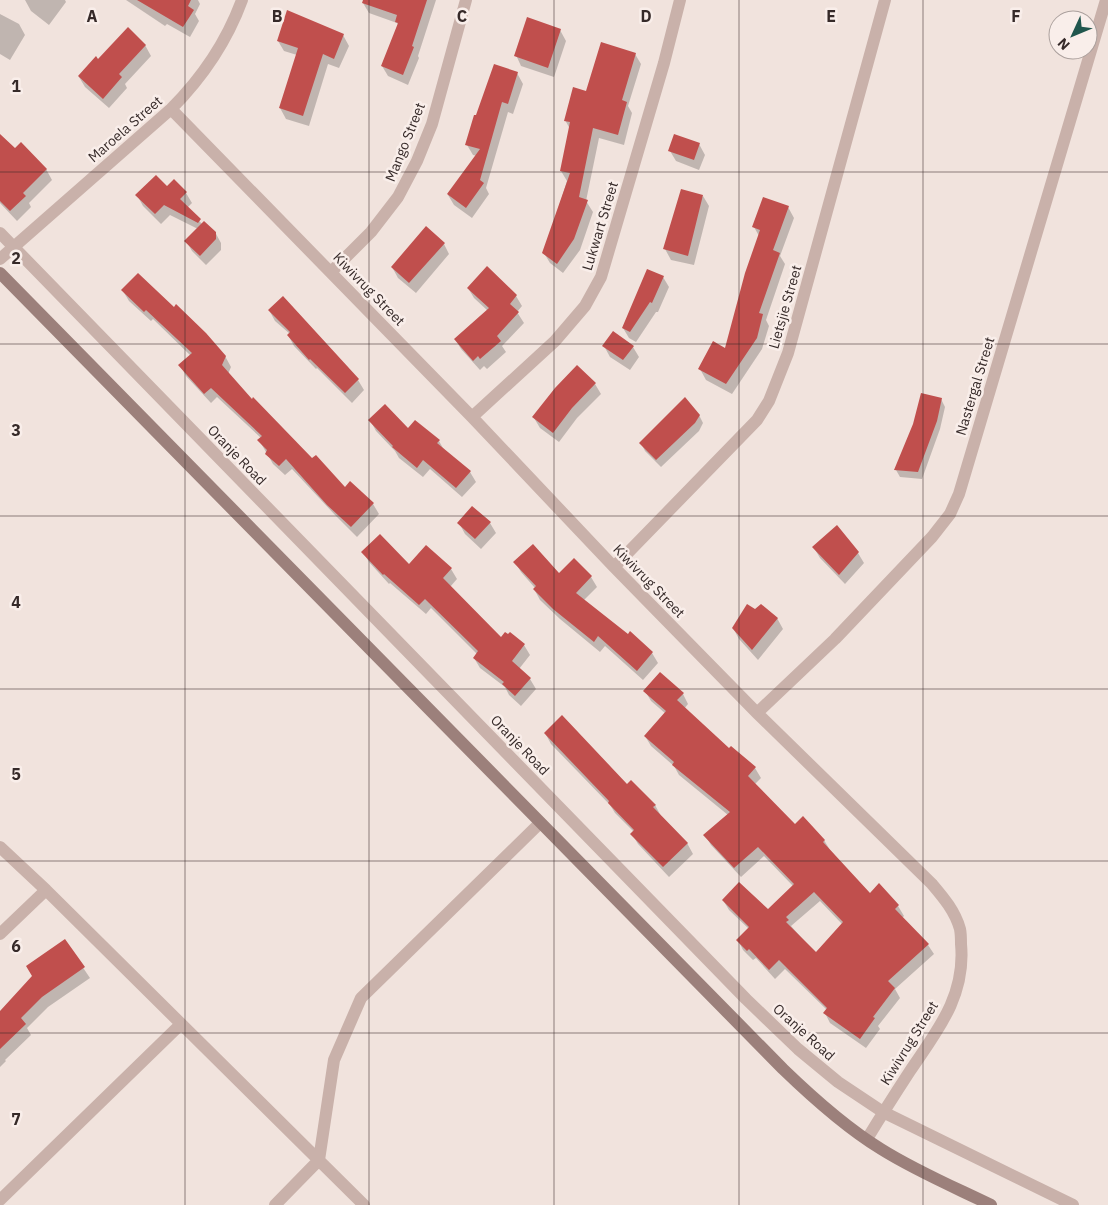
<svg xmlns="http://www.w3.org/2000/svg" width="1108" height="1205" viewBox="0 0 1108 1205" font-family="'IBM Plex Sans',sans-serif">
<style>
.shadow{fill:#0003;fill-rule:evenodd}
.building{fill:#c04f4d;fill-rule:evenodd}
.lines{fill:none;stroke-linecap:round;stroke-linejoin:round}
.street{stroke:#c9b1aa;stroke-width:12}
.secondary{stroke:#9c807b;stroke-width:12}
.grid{fill:none;stroke:#362a29;stroke-width:1;stroke-opacity:0.55}
.labels{text-anchor:middle;dominant-baseline:central;stroke-width:5;stroke-linejoin:round;paint-order:stroke}
.street-label{font-size:14px;fill:#362a29;stroke:#f9eeea}
.grid-label{font-size:16px;text-anchor:middle;font-weight:bold;fill:#362a29;stroke:#f9eeea;stroke-width:5;stroke-linejoin:round;paint-order:stroke}
</style>
<rect width="100%" height="100%" fill="#f1e3dd"/>
<path class="shadow" d="M 25,0 L 65,0 L 66,2 L 49,25 L 31,11 Z
M 126,0 L 198,0 L 200,4 L 195,14 L 199,21 L 190,37 L 167,24 L 165,26 Z
M 364,0 L 436,0 L 418,56 L 419,58 L 408,85 L 388,76 L 382,66 L 399,26 L 397,23 L 369,13 L 363,3 Z
M 0,14 L 19,24 L 25,35 L 10,60 L 0,54 Z
M 560,30 L 566,41 L 554,77 L 521,66 L 516,55 Z
M 343,35 L 349,46 L 339,68 L 328,64 L 309,126 L 286,119 L 280,108 L 297,55 L 284,51 L 278,41 Z
M 145,45 L 151,56 L 125,84 L 127,88 L 109,108 L 85,87 L 79,77 L 98,60 Z
M 635,54 L 641,64 L 628,106 L 632,113 L 624,145 L 599,138 L 586,201 L 593,212 L 580,250 L 563,273 L 550,263 L 544,253 L 567,181 L 561,171 L 570,129 L 565,120 L 587,92 Z
M 517,73 L 523,84 L 513,114 L 508,112 L 486,188 L 489,194 L 472,218 L 454,205 L 448,195 L 477,156 L 473,155 L 467,145 L 477,117 Z
M 0,135 L 15,150 L 46,169 L 52,180 L 29,203 L 31,207 L 17,221 L 0,203 Z
M 699,144 L 705,155 L 699,170 L 676,161 L 670,151 Z
M 167,188 L 186,193 L 192,203 L 187,208 L 203,225 L 215,232 L 221,243 L 221,250 L 206,265 L 192,251 L 186,241 L 198,229 L 170,215 L 161,224 L 143,206 L 137,195 Z
M 703,196 L 709,206 L 694,265 L 671,260 L 665,249 Z
M 788,207 L 794,218 L 780,256 L 785,264 L 766,320 L 769,326 L 762,349 L 732,394 L 706,380 L 700,369 L 726,350 L 759,236 L 754,227 Z
M 444,244 L 449,254 L 416,293 L 398,278 L 392,267 Z
M 663,277 L 669,287 L 658,312 L 656,312 L 636,342 L 629,338 L 623,328 Z
M 468,288 L 516,296 L 522,306 L 517,312 L 524,323 L 502,346 L 506,352 L 487,369 L 484,366 L 480,370 L 461,349 L 455,339 L 488,311 L 474,298 Z
M 123,291 L 225,356 L 231,367 L 228,374 L 252,400 L 312,460 L 345,489 L 373,504 L 379,514 L 357,537 L 335,515 L 292,469 L 285,475 L 273,464 L 259,440 L 261,438 L 217,397 L 211,403 L 186,376 L 180,365 L 191,356 L 153,319 L 151,321 L 129,301 Z
M 269,310 L 358,380 L 364,390 L 352,403 L 317,368 L 316,369 L 294,346 L 288,335 L 290,334 L 275,321 Z
M 604,346 L 633,347 L 639,357 L 630,370 L 610,357 Z
M 595,384 L 601,394 L 577,418 L 559,442 L 540,428 L 534,418 Z
M 941,399 L 945,407 L 940,429 L 922,479 L 900,477 L 896,470 Z
M 699,415 L 703,423 L 699,431 L 661,467 L 645,451 L 641,443 Z
M 370,420 L 408,430 L 439,441 L 444,450 L 470,472 L 476,482 L 462,497 L 430,469 L 423,477 L 399,458 L 395,451 L 376,431 Z
M 459,523 L 490,523 L 496,533 L 481,549 L 465,534 Z
M 814,548 L 858,553 L 864,563 L 845,584 L 820,558 Z
M 363,552 L 409,566 L 451,569 L 457,579 L 450,587 L 502,639 L 524,645 L 530,655 L 519,669 L 530,679 L 536,689 L 521,706 L 509,695 L 505,687 L 480,668 L 474,658 L 477,654 L 431,608 L 426,614 L 390,583 L 389,584 L 369,562 Z
M 515,562 L 559,574 L 591,577 L 597,587 L 584,600 L 628,635 L 630,633 L 652,653 L 658,663 L 643,680 L 605,646 L 600,652 L 560,619 L 540,600 L 534,589 L 535,588 L 521,572 Z
M 777,618 L 783,629 L 758,660 L 739,639 L 733,628 Z
M 645,691 L 683,694 L 688,704 L 684,709 L 729,750 L 755,768 L 761,778 L 755,784 L 795,826 L 824,840 L 830,850 L 870,895 L 898,906 L 904,916 L 902,918 L 928,945 L 934,954 L 895,989 L 900,998 L 878,1026 L 880,1029 L 866,1048 L 830,1023 L 825,1013 L 827,1010 L 785,969 L 775,979 L 756,958 L 753,960 L 743,950 L 738,940 L 749,929 L 729,910 L 723,900 L 768,911 L 793,886 L 764,856 L 741,877 L 711,845 L 705,835 L 728,815 L 679,775 L 674,766 L 651,746 L 645,736 L 666,714 L 651,701 ZM 820,901 L 842,924 L 816,954 L 791,926 Z
M 545,733 L 627,785 L 655,805 L 661,816 L 687,843 L 693,854 L 669,877 L 638,844 L 632,834 L 634,832 L 615,813 L 610,805 L 551,744 Z
M 65,941 L 90,978 L 48,1007 L 27,1028 L 31,1035 L 5,1060 L 6,1061 L 0,1067 L 0,1013 Z"/>
<path class="building" d="M 137,0 L 191,0 L 188,6 L 194,10 L 183,27 Z
M 363,0 L 427,0 L 412,46 L 414,47 L 403,75 L 381,66 L 398,23 L 395,22 L 397,15 L 362,3 Z
M 287,10 L 344,34 L 334,59 L 323,54 L 303,116 L 279,108 L 298,48 L 277,41 Z
M 527,17 L 561,29 L 548,68 L 514,56 Z
M 128,27 L 146,45 L 119,74 L 122,77 L 103,99 L 78,76 L 96,56 L 98,59 Z
M 601,42 L 636,53 L 622,100 L 627,102 L 618,135 L 593,128 L 579,197 L 588,200 L 574,239 L 557,264 L 542,253 L 570,173 L 560,171 L 570,122 L 564,121 L 573,87 L 586,91 Z
M 494,64 L 518,72 L 508,104 L 502,102 L 480,180 L 484,183 L 466,208 L 447,194 L 480,149 L 465,145 L 474,115 L 476,115 Z
M 0,134 L 15,148 L 21,142 L 47,169 L 23,193 L 26,196 L 10,211 L 0,201 Z
M 674,134 L 700,143 L 694,160 L 668,151 Z
M 156,175 L 167,186 L 174,179 L 187,192 L 180,199 L 201,219 L 198,223 L 164,205 L 155,214 L 135,195 Z
M 681,189 L 703,195 L 688,256 L 663,249 Z
M 763,197 L 789,206 L 773,250 L 780,253 L 759,313 L 763,314 L 757,338 L 726,384 L 698,369 L 713,341 L 725,348 L 745,273 L 760,230 L 752,227 Z
M 204,221 L 216,232 L 216,239 L 200,256 L 184,241 Z
M 426,226 L 445,243 L 409,283 L 391,267 Z
M 487,266 L 517,295 L 510,304 L 519,312 L 497,336 L 501,341 L 480,359 L 478,356 L 473,361 L 454,339 L 489,308 L 467,288 Z
M 647,269 L 664,276 L 652,303 L 650,302 L 630,332 L 622,328 Z
M 138,273 L 174,307 L 176,304 L 206,333 L 226,356 L 222,365 L 252,399 L 253,397 L 312,458 L 316,455 L 345,487 L 350,481 L 374,503 L 351,527 L 327,505 L 286,459 L 279,466 L 265,454 L 267,450 L 257,440 L 262,436 L 211,388 L 204,394 L 178,365 L 192,353 L 146,310 L 144,312 L 121,290 Z
M 283,296 L 359,379 L 345,393 L 310,359 L 309,360 L 287,335 L 290,332 L 268,310 Z
M 613,331 L 634,346 L 623,360 L 602,346 Z
M 577,365 L 596,383 L 572,408 L 553,433 L 532,417 L 555,388 Z
M 921,393 L 942,398 L 937,421 L 918,472 L 894,470 L 913,424 Z
M 685,397 L 700,415 L 695,423 L 656,460 L 639,443 Z
M 385,404 L 408,428 L 415,420 L 440,440 L 437,443 L 471,471 L 456,488 L 423,460 L 417,468 L 392,447 L 393,446 L 368,420 Z
M 472,506 L 491,522 L 475,539 L 457,523 Z
M 837,525 L 859,552 L 839,575 L 812,547 Z
M 380,534 L 409,564 L 426,545 L 452,568 L 443,578 L 501,637 L 505,632 L 508,634 L 510,632 L 525,644 L 512,661 L 531,678 L 515,696 L 502,684 L 504,682 L 473,658 L 478,651 L 425,599 L 419,605 L 384,574 L 383,575 L 361,552 Z
M 533,544 L 559,573 L 574,558 L 592,576 L 576,593 L 628,634 L 630,631 L 653,652 L 637,671 L 598,636 L 594,642 L 553,609 L 533,589 L 536,586 L 513,562 Z
M 747,604 L 755,609 L 761,604 L 778,618 L 752,650 L 732,628 Z
M 660,672 L 684,693 L 677,700 L 729,748 L 731,746 L 756,767 L 748,776 L 795,824 L 803,816 L 825,840 L 823,842 L 870,893 L 879,883 L 899,905 L 895,909 L 929,944 L 888,981 L 895,988 L 873,1017 L 875,1018 L 860,1039 L 823,1013 L 827,1008 L 779,960 L 769,970 L 749,949 L 747,951 L 736,940 L 749,927 L 722,900 L 739,882 L 768,909 L 794,884 L 758,847 L 734,868 L 703,835 L 730,812 L 672,765 L 674,762 L 644,736 L 666,711 L 643,691 ZM 814,892 L 843,922 L 816,952 L 786,922 L 789,920 L 786,917 Z
M 562,715 L 627,784 L 631,780 L 656,805 L 653,807 L 688,843 L 663,867 L 630,834 L 634,830 L 608,803 L 609,801 L 544,733 Z
M 65,939 L 85,967 L 42,997 L 21,1018 L 26,1024 L 0,1049 L 0,1011 L 32,976 L 26,966 Z"/>
<g class="lines">
<path class="street" d="M 171,109 L 472,417 L 614,567 L 757,713 L 932,884 C 943,897 955,911 960,929 C 961,934 961,939 961,944 C 966,996 937,1031 910,1071 C 895,1094 881,1116 867,1139
M 0,233 L 746,999 L 798,1049 L 838,1082 L 883,1112 L 1073,1205
M 0,259 L 171,109 C 202,78 227,41 242,0
M 331,272 L 371,232 L 398,197 L 417,161 L 432,124 L 466,0
M 472,417 L 555,341 L 585,306 L 601,277 L 664,63 L 680,0
M 614,567 L 757,420 L 769,401 L 788,353 L 885,0
M 757,713 L 835,639 L 932,537 L 950,514 L 959,494 L 1106,0
M 0,847 L 46,890 L 364,1205
M 0,934 L 46,890
M 0,1200 L 181,1024
M 275,1205 L 319,1160 L 334,1060 L 361,998 L 540,823"/>
<path class="secondary" d="M 0,273 L 783,1069 C 813,1098 845,1127 881,1149 C 916,1171 954,1187 991,1205"/>
</g>
<path class="grid" d="M 185,0 L 185,1205M 369,0 L 369,1205M 554,0 L 554,1205M 739,0 L 739,1205M 923,0 L 923,1205M 0,172 L 1108,172M 0,344 L 1108,344M 0,516 L 1108,516M 0,689 L 1108,689M 0,861 L 1108,861M 0,1033 L 1108,1033"/>
<g class="labels">
<g class="street-label">
<text transform="translate(125 129) rotate(-41)">Maroela Street</text>
<text transform="translate(405 142) rotate(-68)">Mango Street</text>
<text transform="translate(600 226) rotate(-73)">Lukwart Street</text>
<text transform="translate(369 289) rotate(46)">Kiwivrug Street</text>
<text transform="translate(785 307) rotate(-74)">Lietsjie Street</text>
<text transform="translate(975 386) rotate(-73)">Nastergal Street</text>
<text transform="translate(237 455) rotate(46)">Oranje Road</text>
<text transform="translate(649 581) rotate(46)">Kiwivrug Street</text>
<text transform="translate(520 745) rotate(46)">Oranje Road</text>
<text transform="translate(804 1032) rotate(42)">Oranje Road</text>
<text transform="translate(909 1043) rotate(-58)">Kiwivrug Street</text>
</g>
</g>
<g class="grid-label">
<text x="92" y="22">A</text>
<text x="277" y="22">B</text>
<text x="462" y="22">C</text>
<text x="646" y="22">D</text>
<text x="831" y="22">E</text>
<text x="1016" y="22">F</text>
<text x="16" y="92">1</text>
<text x="16" y="264">2</text>
<text x="16" y="436">3</text>
<text x="16" y="608">4</text>
<text x="16" y="780">5</text>
<text x="16" y="952">6</text>
<text x="16" y="1125">7</text>
</g>
<g transform="translate(1073 35) rotate(226)"><circle r="24" fill="#f9eeea" stroke="#aba09d"/>
<path d="M0-4L9 19L0 12L-9 19Z" fill="#20564d"/>
<text y="-8" font-size="14" font-weight="bold" text-anchor="middle" fill="#362a29">N</text>
</g>
</svg>
